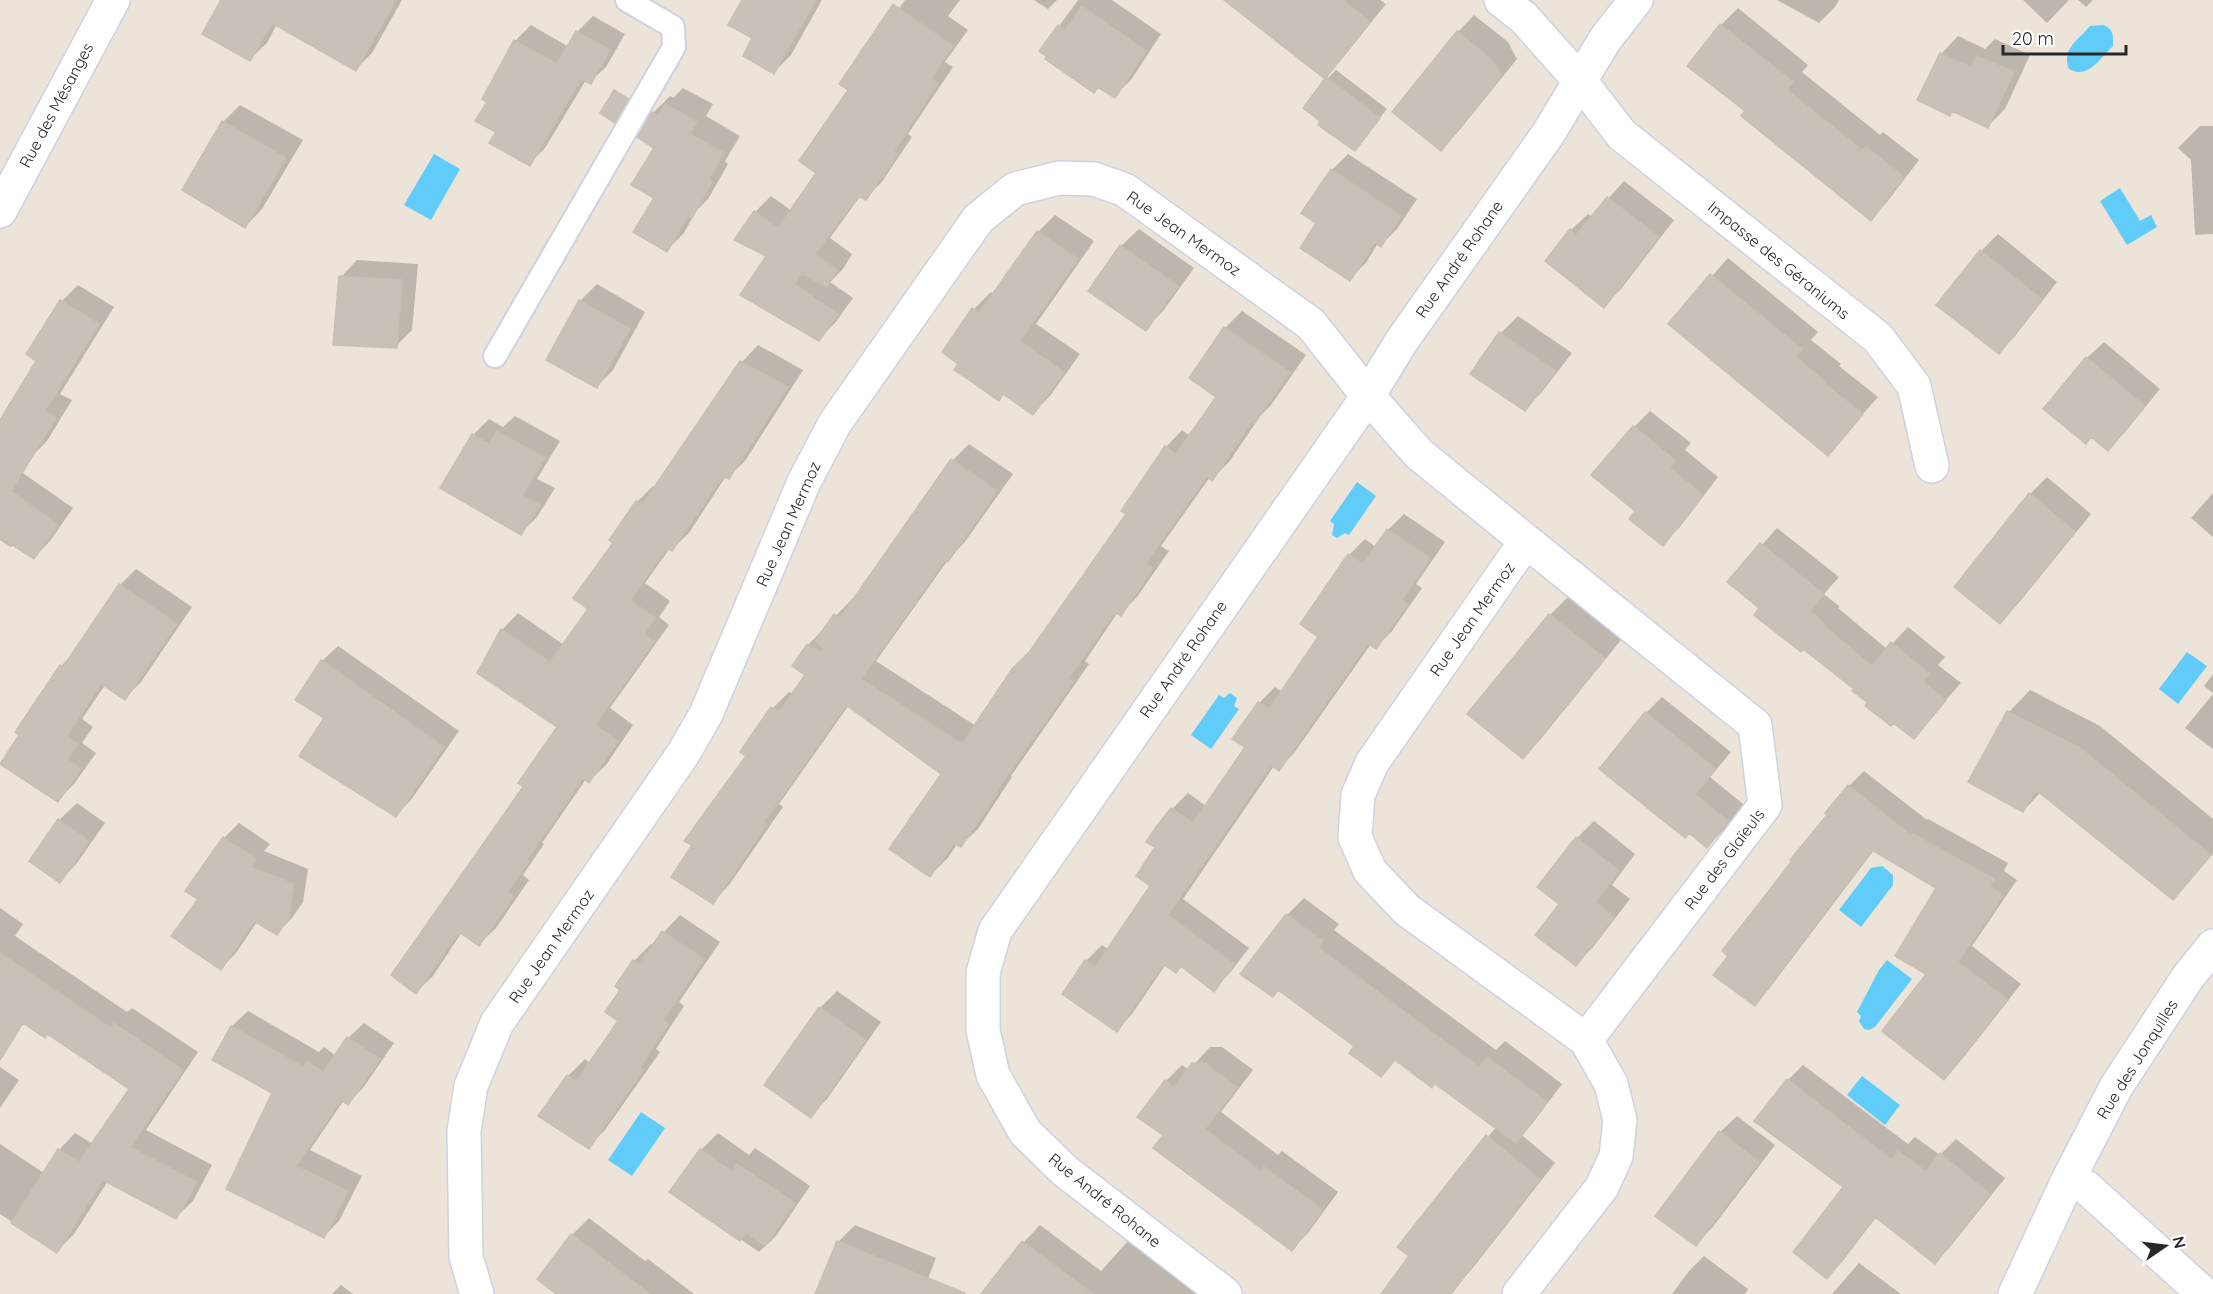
<svg xmlns="http://www.w3.org/2000/svg" width="2213" height="1294" viewBox="0 0 2213 1294" font-family="Quicksand,sans-serif">
<style>
.water{fill:#61ccf9}
.shadow{fill:#0003}
.building{fill:#c7c1b8;stroke:#c7c0b2;stroke-width:1.5}
.lines{fill:none;stroke-linecap:round;stroke-linejoin:round}
.lane-casing{stroke:#ced1e3;stroke-width:26}
.street-casing{stroke:#ced1e3;stroke-width:36}
.secondary-casing{stroke:#ced1e3;stroke-width:36}
.lane{stroke:#fff;stroke-width:22}
.street{stroke:#fff;stroke-width:33}
.secondary{stroke:#fff;stroke-width:33}
.labels{text-anchor:middle;dominant-baseline:central;stroke-width:4.5;stroke-linejoin:round;paint-order:stroke}
.street-label{font-size:16px;fill:#282828;stroke:#fff}
</style>
<rect width="100%" height="100%" fill="#ece4d8"/>
<path class="water" d="M 2103,25 C 2114,29 2113,35 2113,46 C 2100,58 2088,80 2069,69 C 2061,50 2078,40 2090,26 Z
M 434,154 L 460,169 L 431,220 L 404,205 Z
M 2120,188 L 2140,221 L 2151,215 L 2157,227 L 2127,245 L 2100,201 Z
M 1357,482 L 1376,496 L 1349,535 L 1345,533 L 1337,538 L 1332,535 L 1334,524 L 1330,521 Z
M 2187,652 L 2207,666 L 2178,704 L 2159,689 Z
M 1230,693 L 1237,698 L 1234,706 L 1239,709 L 1211,749 L 1191,735 L 1219,695 L 1224,698 Z
M 1882,866 L 1893,875 L 1893,885 L 1861,927 L 1839,910 L 1871,868 Z
M 1887,960 L 1912,979 L 1875,1027 L 1869,1030 L 1864,1029 L 1859,1021 L 1861,1016 L 1857,1012 L 1879,970 Z
M 1862,1076 L 1900,1105 L 1885,1125 L 1847,1095 Z
M 641,1112 L 665,1128 L 632,1176 L 608,1160 Z"/>
<path class="shadow" d="M 223,0 L 402,0 L 372,53 L 356,69 L 277,24 L 267,43 L 250,59 Z
M 744,0 L 822,0 L 791,55 L 774,72 Z
M 905,0 L 960,0 L 948,16 L 968,30 L 945,62 L 953,67 L 908,134 L 912,137 L 881,183 L 865,198 L 861,195 L 830,238 L 852,254 L 843,269 L 830,282 L 853,298 L 835,323 L 819,339 L 768,255 L 755,212 L 771,196 L 792,211 L 818,173 L 850,90 L 845,86 Z
M 1034,0 L 1057,0 L 1048,9 Z
M 1078,0 L 1112,0 L 1161,34 L 1131,80 L 1114,96 L 1099,86 L 1094,92 L 1041,51 Z
M 1241,0 L 1380,0 L 1386,4 L 1341,60 L 1324,77 Z
M 1777,0 L 1839,0 L 1835,7 L 1819,23 Z
M 2023,0 L 2069,0 L 2047,23 Z
M 2078,0 L 2093,0 L 2086,7 Z
M 1738,8 L 1808,65 L 1802,72 L 1880,135 L 1883,132 L 1919,160 L 1887,202 L 1871,219 L 1747,110 L 1689,66 L 1721,25 Z
M 1474,15 L 1508,42 L 1517,59 L 1457,133 L 1441,149 L 1395,112 L 1458,32 Z
M 593,16 L 625,34 L 606,67 L 590,82 L 586,80 L 545,148 L 529,164 L 498,132 L 489,102 L 515,41 L 531,25 L 569,47 L 577,32 Z
M 1958,36 L 1985,49 L 1995,39 L 2030,55 L 2005,109 L 1988,126 L 1953,110 L 1949,114 L 1941,54 Z
M 1336,70 L 1387,109 L 1355,149 L 1328,78 Z
M 683,88 L 713,104 L 706,116 L 740,136 L 725,161 L 728,164 L 708,199 L 696,211 L 684,233 L 667,250 L 656,198 L 656,147 L 653,113 L 670,96 L 673,98 Z
M 240,105 L 303,140 L 262,209 L 245,227 L 223,122 Z
M 2200,126 L 2213,126 L 2213,234 L 2195,235 L 2191,160 L 2178,148 Z
M 1348,154 L 1417,199 L 1397,229 L 1381,245 L 1378,243 L 1366,263 L 1349,279 L 1318,223 L 1332,170 Z
M 1624,181 L 1674,220 L 1621,289 L 1604,306 L 1571,230 L 1588,214 L 1592,217 Z
M 1055,215 L 1094,241 L 1036,324 L 1080,354 L 1050,396 L 1033,413 L 1004,393 L 999,399 L 974,309 L 991,292 L 994,295 L 1038,232 Z
M 1139,229 L 1194,268 L 1163,311 L 1145,329 L 1121,246 Z
M 1998,234 L 2057,282 L 2015,336 L 1999,352 L 1938,305 L 1981,251 Z
M 1728,258 L 1818,332 L 1811,340 L 1841,364 L 1839,366 L 1878,397 L 1827,454 L 1670,324 Z
M 357,260 L 418,264 L 412,330 L 396,346 L 341,277 Z
M 597,284 L 645,312 L 613,370 L 597,386 L 548,359 L 580,301 Z
M 78,285 L 114,307 L 60,394 L 72,400 L 47,441 L 30,458 L 0,438 L 0,423 L 38,360 L 62,301 Z
M 1242,311 L 1306,355 L 1271,405 L 1261,415 L 1229,462 L 1212,479 L 1210,477 L 1161,546 L 1169,551 L 1137,597 L 1120,614 L 1118,612 L 1085,661 L 1089,664 L 1011,776 L 1012,777 L 978,829 L 961,845 L 958,843 L 947,859 L 930,875 L 943,774 L 849,705 L 779,804 L 783,807 L 729,885 L 713,902 L 748,756 L 773,708 L 789,692 L 793,694 L 807,675 L 808,645 L 852,599 L 855,600 L 953,460 L 969,444 L 1013,474 L 964,543 L 948,560 L 876,661 L 976,726 L 1128,514 L 1166,447 L 1182,430 L 1190,436 L 1218,396 L 1225,328 Z
M 1518,316 L 1572,353 L 1542,392 L 1525,409 L 1472,373 L 1501,333 Z
M 2104,342 L 2160,389 L 2125,432 L 2108,449 L 2087,358 Z
M 758,345 L 803,370 L 745,461 L 728,477 L 726,476 L 689,533 L 672,549 L 670,548 L 645,583 L 670,601 L 659,617 L 669,625 L 610,708 L 633,725 L 606,765 L 589,781 L 586,779 L 542,843 L 544,844 L 523,875 L 529,880 L 496,928 L 479,944 L 462,932 L 433,976 L 416,992 L 525,786 L 559,727 L 479,672 L 502,630 L 518,613 L 564,645 L 590,608 L 616,542 L 637,502 L 653,486 L 656,487 L 742,362 Z
M 1650,411 L 1691,443 L 1685,450 L 1718,477 L 1679,528 L 1662,544 L 1637,511 L 1634,427 Z
M 515,416 L 560,441 L 537,479 L 555,488 L 537,517 L 521,533 L 473,435 L 489,419 L 503,427 Z
M 7,462 L 73,508 L 50,541 L 34,557 L 14,544 L 11,547 L 0,540 L 0,469 Z
M 2047,477 L 2091,514 L 2017,605 L 1999,622 L 2030,494 Z
M 2213,493 L 2213,537 L 2191,518 Z
M 1404,514 L 1445,542 L 1416,584 L 1422,588 L 1392,631 L 1376,647 L 1371,644 L 1294,753 L 1278,769 L 1274,766 L 1183,899 L 1249,948 L 1229,974 L 1213,990 L 1182,965 L 1176,971 L 1166,964 L 1132,1014 L 1117,1030 L 1086,961 L 1102,945 L 1108,949 L 1152,885 L 1158,828 L 1172,809 L 1188,793 L 1206,806 L 1247,747 L 1234,738 L 1259,703 L 1275,687 L 1282,692 L 1320,637 L 1302,624 L 1349,555 L 1365,539 L 1376,547 L 1388,530 Z
M 1777,528 L 1839,577 L 1824,594 L 1840,607 L 1838,608 L 1887,649 L 1908,627 L 1945,657 L 1938,665 L 1961,683 L 1913,737 L 1869,702 L 1856,688 L 1729,582 Z
M 136,569 L 192,607 L 141,682 L 125,698 L 105,685 L 82,719 L 93,727 L 82,743 L 96,753 L 74,784 L 58,800 L 61,666 L 73,654 L 120,585 Z
M 1568,597 L 1621,640 L 1540,740 L 1523,757 L 1469,714 L 1550,615 Z
M 338,646 L 459,731 L 411,800 L 396,815 L 326,717 L 322,661 Z
M 2213,674 L 2213,693 L 2204,686 Z
M 2030,690 L 2100,726 L 2213,819 L 2213,854 L 2173,898 L 2041,792 L 2023,811 L 1970,782 L 2009,712 Z
M 2213,694 L 2213,749 L 2185,728 Z
M 1662,697 L 1731,752 L 1710,777 L 1743,804 L 1724,830 L 1707,846 L 1646,713 Z
M 1864,771 L 1927,820 L 1928,819 L 2008,863 L 2004,871 L 2017,880 L 1972,946 L 2021,984 L 1959,1063 L 1944,1078 L 1929,974 L 1938,887 L 1874,850 L 1769,989 L 1754,1004 L 1829,814 L 1849,786 Z
M 77,803 L 105,823 L 77,863 L 60,881 L 59,820 Z
M 1594,821 L 1635,854 L 1612,885 L 1630,899 L 1593,947 L 1576,964 L 1561,904 L 1577,838 Z
M 239,823 L 270,844 L 264,851 L 308,869 L 303,902 L 292,918 L 277,933 L 257,922 L 236,953 L 221,968 L 200,899 L 224,838 Z
M 1304,898 L 1339,924 L 1334,930 L 1496,1050 L 1505,1041 L 1562,1084 L 1532,1124 L 1522,1135 L 1555,1163 L 1472,1269 L 1456,1285 L 1443,1294 L 1392,1294 L 1411,1256 L 1400,1247 L 1496,1127 L 1435,1082 L 1397,1059 L 1380,1075 L 1356,1046 L 1279,989 L 1273,995 L 1243,973 L 1287,915 Z
M 0,908 L 23,924 L 15,936 L 127,1012 L 132,1008 L 198,1052 L 146,1130 L 212,1165 L 193,1201 L 176,1217 L 108,1181 L 74,1234 L 57,1251 L 0,1214 L 0,1144 L 44,1173 L 59,1150 L 75,1133 L 93,1144 L 131,1088 L 48,1032 L 0,1013 Z
M 680,915 L 720,942 L 679,1002 L 684,1006 L 656,1049 L 660,1052 L 605,1130 L 588,1147 L 568,1076 L 585,1059 L 591,1064 L 620,1021 L 622,990 L 634,961 L 651,944 L 654,946 L 664,932 Z
M 837,991 L 881,1022 L 827,1099 L 811,1116 L 820,1008 Z
M 248,1011 L 319,1052 L 324,1047 L 336,1056 L 348,1038 L 364,1023 L 394,1043 L 363,1088 L 348,1103 L 344,1100 L 310,1150 L 362,1176 L 339,1221 L 324,1236 L 228,1189 L 274,1093 L 214,1059 L 232,1026 Z
M 1210,1047 L 1222,1047 L 1253,1070 L 1221,1112 L 1278,1155 L 1282,1151 L 1338,1192 L 1308,1233 L 1292,1249 L 1166,1134 L 1166,1081 L 1182,1065 L 1189,1070 Z
M 1803,1065 L 1908,1144 L 1915,1137 L 1940,1155 L 1956,1139 L 2005,1178 L 1950,1247 L 1935,1262 L 1877,1216 L 1842,1262 L 1827,1277 L 1845,1186 L 1788,1080 Z
M 0,1067 L 19,1080 L 0,1108 Z
M 1737,1116 L 1775,1145 L 1712,1228 L 1695,1244 L 1720,1132 Z
M 718,1133 L 749,1155 L 755,1148 L 810,1186 L 776,1236 L 759,1252 L 672,1192 L 701,1150 Z
M 589,1218 L 645,1261 L 648,1259 L 694,1294 L 558,1294 L 572,1235 Z
M 855,1225 L 936,1258 L 922,1294 L 827,1294 L 818,1290 L 838,1242 Z
M 1040,1225 L 1101,1271 L 1128,1241 L 1198,1294 L 1001,1294 L 990,1285 L 1024,1242 Z
M 1704,1256 L 1748,1289 L 1745,1294 L 1672,1294 L 1689,1271 Z
M 1859,1263 L 1901,1294 L 1832,1294 Z
M 341,1285 L 353,1294 L 332,1294 Z"/>
<path class="building" d="M 221,0 L 396,0 L 356,71 L 272,23 L 250,61 L 202,34 Z
M 742,0 L 816,0 L 774,74 L 743,56 L 752,38 L 728,25 Z
M 1224,0 L 1343,0 L 1370,22 L 1325,79 Z
M 893,4 L 953,46 L 931,79 L 938,83 L 894,151 L 898,154 L 866,200 L 858,196 L 815,254 L 837,270 L 827,287 L 802,274 L 794,284 L 838,314 L 819,341 L 740,295 L 766,256 L 734,240 L 754,211 L 778,228 L 816,173 L 799,161 L 848,90 L 839,84 Z
M 1082,6 L 1146,51 L 1115,98 L 1098,87 L 1094,93 L 1045,59 L 1047,57 L 1039,51 L 1058,25 L 1065,31 Z
M 1720,24 L 1793,82 L 1787,90 L 1862,150 L 1866,147 L 1904,177 L 1871,221 L 1741,116 L 1745,111 L 1687,66 Z
M 576,31 L 610,50 L 591,84 L 581,79 L 530,166 L 489,143 L 496,132 L 475,121 L 487,102 L 482,99 L 514,40 L 557,64 Z
M 1457,31 L 1491,59 L 1502,76 L 1441,151 L 1392,112 Z
M 1940,53 L 1971,67 L 1977,56 L 2014,72 L 1988,128 L 1952,111 L 1950,116 L 1917,100 Z
M 1326,77 L 1380,118 L 1355,151 L 1318,125 L 1320,121 L 1303,108 Z
M 614,90 L 629,99 L 615,123 L 600,113 Z
M 665,104 L 697,122 L 690,134 L 724,153 L 709,179 L 712,182 L 692,218 L 688,216 L 667,252 L 633,232 L 654,198 L 631,185 L 654,148 L 637,137 L 652,112 L 658,116 Z
M 222,121 L 286,158 L 245,228 L 182,190 Z
M 1331,169 L 1401,216 L 1381,247 L 1375,243 L 1350,281 L 1300,248 L 1316,223 L 1301,213 Z
M 1607,197 L 1659,237 L 1604,308 L 1545,261 L 1570,229 L 1576,235 Z
M 1037,231 L 1078,259 L 1020,341 L 1064,372 L 1033,415 L 1003,394 L 999,401 L 972,382 L 954,370 L 958,364 L 942,352 L 972,308 L 979,313 Z
M 1120,245 L 1178,286 L 1146,331 L 1088,291 Z
M 1980,250 L 2042,299 L 1999,354 L 1936,305 Z
M 1710,274 L 1802,349 L 1796,357 L 1825,382 L 1824,383 L 1863,414 L 1828,456 L 1668,324 Z
M 339,276 L 402,280 L 397,348 L 333,345 Z
M 60,300 L 99,324 L 45,411 L 56,418 L 11,491 L 58,525 L 34,559 L 0,537 L 0,420 L 36,361 L 26,354 Z
M 579,300 L 630,329 L 597,388 L 546,360 Z
M 1224,327 L 1290,372 L 1254,423 L 1252,422 L 1212,481 L 1207,476 L 1146,563 L 1153,568 L 1121,616 L 1115,612 L 1069,678 L 1074,681 L 995,793 L 997,794 L 961,847 L 954,843 L 930,877 L 889,849 L 941,774 L 846,705 L 764,822 L 767,824 L 713,904 L 671,877 L 692,845 L 684,841 L 746,756 L 740,752 L 752,734 L 771,707 L 779,712 L 805,675 L 792,666 L 807,644 L 821,653 L 824,649 L 815,641 L 834,614 L 840,618 L 951,459 L 997,491 L 948,562 L 945,560 L 861,679 L 962,744 L 1012,669 L 1030,651 L 1126,514 L 1121,511 L 1165,446 L 1176,454 L 1216,397 L 1189,378 Z
M 1499,332 L 1556,371 L 1525,411 L 1470,374 Z
M 2086,357 L 2145,406 L 2108,451 L 2091,437 L 2086,444 L 2043,409 Z
M 740,361 L 788,387 L 729,479 L 723,476 L 672,551 L 667,548 L 630,600 L 655,618 L 644,634 L 654,642 L 595,725 L 618,741 L 589,783 L 583,778 L 527,860 L 529,861 L 508,892 L 514,896 L 479,946 L 459,932 L 416,994 L 391,975 L 523,787 L 518,783 L 557,727 L 477,673 L 501,629 L 550,662 L 588,609 L 573,598 L 613,543 L 609,540 L 636,501 L 642,505 Z
M 1633,426 L 1675,460 L 1670,468 L 1703,495 L 1663,546 L 1629,519 L 1635,511 L 1591,475 Z
M 497,431 L 545,458 L 522,495 L 540,505 L 521,535 L 440,488 L 472,434 L 489,444 Z
M 2029,493 L 2075,532 L 2000,624 L 1954,587 Z
M 1387,529 L 1430,558 L 1402,600 L 1408,604 L 1376,649 L 1368,643 L 1279,771 L 1271,765 L 1168,915 L 1234,964 L 1214,992 L 1181,966 L 1176,973 L 1163,964 L 1117,1032 L 1062,994 L 1085,960 L 1095,967 L 1150,886 L 1136,876 L 1155,847 L 1146,842 L 1156,827 L 1171,808 L 1193,823 L 1245,747 L 1232,739 L 1258,702 L 1269,709 L 1318,637 L 1300,624 L 1348,554 L 1363,564 Z
M 1760,543 L 1824,594 L 1810,611 L 1825,624 L 1823,625 L 1872,666 L 1891,642 L 1930,674 L 1923,682 L 1946,700 L 1914,739 L 1893,723 L 1891,726 L 1865,706 L 1867,702 L 1852,691 L 1854,689 L 1803,649 L 1801,652 L 1754,615 L 1759,608 L 1727,582 Z
M 119,584 L 177,624 L 125,700 L 101,684 L 67,736 L 78,744 L 67,759 L 81,769 L 58,802 L 0,764 L 19,735 L 15,732 L 60,665 L 63,667 Z
M 1549,614 L 1605,658 L 1523,759 L 1467,714 Z
M 321,660 L 444,747 L 396,817 L 299,756 L 324,718 L 295,700 Z
M 2007,711 L 2079,747 L 2211,855 L 2173,900 L 2036,790 L 2023,812 L 1968,782 Z
M 1645,712 L 1716,769 L 1695,794 L 1728,821 L 1707,848 L 1689,833 L 1685,838 L 1599,769 Z
M 1848,785 L 1911,835 L 1912,833 L 1994,879 L 1990,886 L 2003,896 L 1958,962 L 2008,1000 L 1944,1080 L 1882,1031 L 1926,974 L 1895,956 L 1936,888 L 1872,850 L 1755,1006 L 1713,975 L 1728,956 L 1722,951 L 1792,861 L 1790,860 L 1827,815 L 1825,813 Z
M 58,819 L 89,841 L 60,883 L 29,861 Z
M 223,837 L 256,859 L 251,867 L 294,884 L 289,918 L 277,935 L 254,921 L 221,970 L 171,936 L 198,899 L 185,891 Z
M 1576,837 L 1619,871 L 1596,902 L 1614,917 L 1576,966 L 1535,935 L 1559,904 L 1537,887 Z
M 1286,914 L 1323,941 L 1319,948 L 1479,1067 L 1487,1057 L 1547,1102 L 1516,1143 L 1435,1084 L 1432,1088 L 1395,1060 L 1381,1077 L 1349,1053 L 1354,1046 L 1278,990 L 1273,997 L 1240,974 Z
M 662,931 L 704,959 L 663,1020 L 668,1024 L 640,1067 L 644,1069 L 589,1149 L 538,1116 L 567,1075 L 576,1082 L 618,1021 L 605,1012 L 620,990 L 615,986 L 633,960 L 639,965 Z
M 0,953 L 111,1028 L 114,1023 L 183,1070 L 130,1147 L 197,1182 L 176,1219 L 103,1180 L 57,1253 L 11,1223 L 58,1149 L 79,1162 L 129,1089 L 47,1034 L 45,1038 L 23,1023 L 0,1060 Z
M 819,1007 L 866,1040 L 811,1118 L 764,1085 Z
M 231,1026 L 304,1067 L 307,1061 L 323,1072 L 347,1037 L 380,1059 L 348,1105 L 341,1100 L 296,1166 L 348,1191 L 324,1238 L 226,1189 L 272,1093 L 212,1060 Z
M 1192,1063 L 1205,1063 L 1237,1087 L 1205,1129 L 1261,1171 L 1264,1167 L 1323,1210 L 1292,1251 L 1153,1148 L 1163,1135 L 1137,1117 L 1165,1080 L 1174,1087 Z
M 1787,1079 L 1892,1160 L 1898,1151 L 1926,1171 L 1940,1153 L 1990,1194 L 1935,1264 L 1875,1217 L 1827,1279 L 1793,1252 L 1843,1187 L 1754,1121 Z
M 1719,1131 L 1759,1162 L 1696,1246 L 1655,1216 Z
M 1486,1135 L 1540,1179 L 1451,1294 L 1381,1294 L 1409,1256 L 1397,1247 Z
M 700,1149 L 733,1172 L 737,1164 L 795,1203 L 765,1246 L 746,1233 L 740,1241 L 669,1192 Z
M 571,1234 L 650,1294 L 556,1294 L 537,1279 Z
M 837,1241 L 965,1293 L 964,1294 L 815,1294 Z
M 1022,1241 L 1093,1294 L 981,1294 Z"/>
<g class="lines">
<g class="lane-casing">
<path id="lane" d="M 495,356 L 674,47 L 673,27 L 627,0"/>
</g>
<g class="street-casing">
<path id="street" d="M 1501,0 L 1524,18 L 1581,82 L 1622,135 L 1878,338 L 1914,386 L 1932,466
M 1526,541 L 1755,725 L 1765,805 L 1586,1040
M 2069,1178 L 2087,1188 L 2204,1294
M 477,1294 L 466,1257 L 464,1131 L 471,1086 L 497,1023 L 683,754 L 706,714 L 804,482 L 835,423 L 978,219 L 1015,189 L 1059,178 L 1094,179 L 1125,190 L 1311,324 L 1368,396 L 1419,454 L 1526,541 L 1372,763 L 1358,795 L 1355,837 L 1370,871 L 1407,910 L 1586,1040 L 1611,1084 L 1620,1120 L 1616,1156 L 1602,1187 L 1519,1294
M 1225,1294 L 1065,1171 L 1025,1132 L 993,1075 L 983,1030 L 983,973 L 995,931 L 1368,396 L 1401,342 L 1548,134 L 1606,38 L 1636,0
M 2015,1294 L 2069,1178 L 2116,1087 L 2188,977 L 2213,946"/>
</g>
<g class="secondary-casing">
<path id="secondary" d="M 0,211 L 113,0"/>
</g>
<use href="#lane" class="lane"/>
<use href="#street" class="street"/>
<use href="#secondary" class="secondary"/>
</g>
<g class="labels">
<g class="street-label">
<text transform="translate(56 105) rotate(-62)">Rue des Mésanges</text>
<text transform="translate(1184 233) rotate(35)">Rue Jean Mermoz</text>
<text transform="translate(1459 259) rotate(-55)">Rue André Rohane</text>
<text transform="translate(1779 260) rotate(39)">Impasse des Géraniums</text>
<text transform="translate(788 524) rotate(-66)">Rue Jean Mermoz</text>
<text transform="translate(1472 619) rotate(-55)">Rue Jean Mermoz</text>
<text transform="translate(1183 659) rotate(-55)">Rue André Rohane</text>
<text transform="translate(1724 859) rotate(-53)">Rue des Glaïeuls</text>
<text transform="translate(551 946) rotate(-55)">Rue Jean Mermoz</text>
<text transform="translate(2137 1059) rotate(-58)">Rue des Jonquilles</text>
<text transform="translate(1105 1200) rotate(39)">Rue André Rohane</text>
</g>
</g>
<g transform="translate(2165 1246) rotate(76)" stroke="#ffffff" stroke-width="4.5" paint-order="stroke">
<path d="M0-4.5L10 22L0 15L-10 22Z" fill="#282828"/>
<text y="-9" font-size="16" font-weight="bold" text-anchor="middle" fill="#282828">N</text>
</g>
<path d="M2003 45v9h123v-9" fill="none" stroke="#282828" stroke-width="3"/>
<text x="2012" y="45" font-size="18" fill="#282828" stroke="#ffffff" stroke-width="4.5" paint-order="stroke">20 m</text>
</svg>
